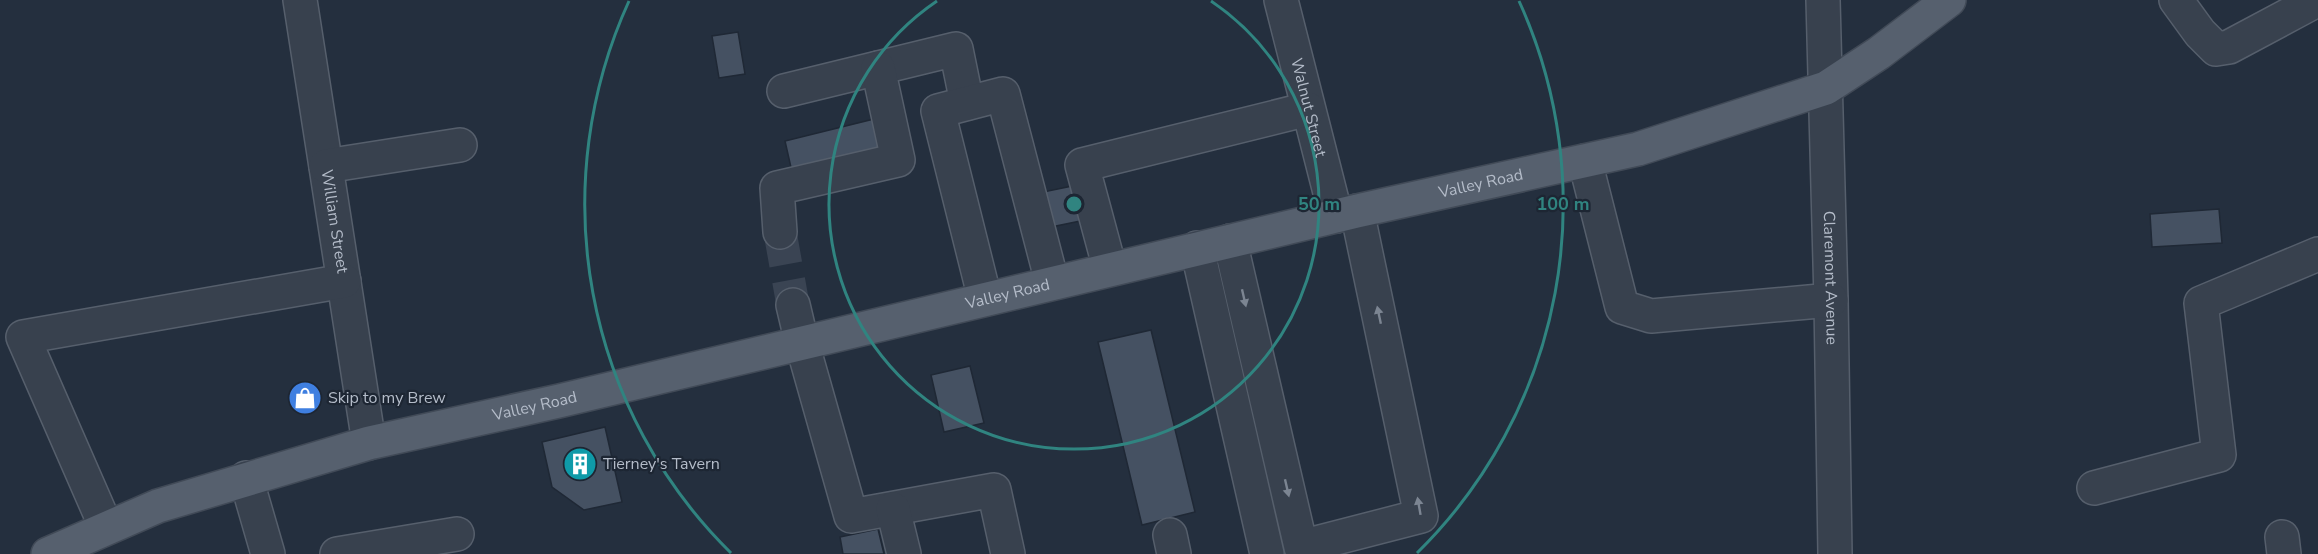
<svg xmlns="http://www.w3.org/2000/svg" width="2318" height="554" viewBox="0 0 2318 554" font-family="'Nunito Sans',sans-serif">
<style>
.building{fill:#455162;stroke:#1f2835;stroke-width:1.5}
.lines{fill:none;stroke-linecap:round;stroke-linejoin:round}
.minor-tunnel{stroke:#3a4453;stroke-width:33;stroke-dasharray:33 16;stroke-linecap:butt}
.minor-casing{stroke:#565f6c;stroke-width:36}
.major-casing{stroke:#414a57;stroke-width:36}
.minor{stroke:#38414e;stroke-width:33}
.major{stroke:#56606e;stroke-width:33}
.oneway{fill:#7c8592}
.ring{fill:none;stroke:#308480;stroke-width:3}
.labels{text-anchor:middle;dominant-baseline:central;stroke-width:4.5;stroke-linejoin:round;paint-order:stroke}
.street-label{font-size:16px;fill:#b4bcc9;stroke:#1d2633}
.poi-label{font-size:16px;fill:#b4bcc9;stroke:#1d2633;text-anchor:start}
.centre{fill:#308480;stroke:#1d2633;stroke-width:3}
.ring-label{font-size:18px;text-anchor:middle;font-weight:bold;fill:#308480;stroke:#1d2633;stroke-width:4.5;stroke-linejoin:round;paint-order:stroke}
</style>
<rect width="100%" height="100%" fill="#242f3e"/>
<path class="building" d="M 738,32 L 745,74 L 719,78 L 712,36 Z
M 878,118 L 885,149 L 792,172 L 785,141 Z
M 1087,183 L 1095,218 L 1051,227 L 1043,192 Z
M 2219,209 L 2222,243 L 2152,247 L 2150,214 Z
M 1151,330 L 1195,512 L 1142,525 L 1098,342 Z
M 970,366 L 984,423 L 944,432 L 931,375 Z
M 605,427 L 622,502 L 584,510 L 552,487 L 542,442 Z
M 878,529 L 884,554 L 843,554 L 840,537 Z"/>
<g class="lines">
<path class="minor-tunnel" d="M 780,232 L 793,305"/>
<g class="minor-casing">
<g id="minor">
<path id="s1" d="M 300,0 L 369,443"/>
<path id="s2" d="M 1281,0 L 1336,216"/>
<path id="s3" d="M 1823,0 L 1831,300 L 1835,554"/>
<path d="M 2176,0 L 2200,33 L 2216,49 L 2229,47 L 2317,0"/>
<path d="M 784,91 L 956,49 L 967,103"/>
<path d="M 1585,161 L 1622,307 L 1651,316 L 1831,300"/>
<path d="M 326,166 L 460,145"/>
<path d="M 780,232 L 777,188 L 898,160 L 878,68"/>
<path d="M 1230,241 L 1301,547 L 1421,516 L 1357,211"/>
<path d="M 1197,248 L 1267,554"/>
<path d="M 1110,269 L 1082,165 L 1308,109"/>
<path d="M 985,299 L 938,111 L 1003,94 L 1052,282"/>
<path d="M 793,305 L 802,343 L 851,516 L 994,490 L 1008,554"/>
<path d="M 246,478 L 268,554"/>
<path d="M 2094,488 L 2219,455 L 2201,303 L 2318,254"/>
<path d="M 893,509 L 904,554"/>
<path d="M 106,527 L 23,337 L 344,281"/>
<path d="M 1170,535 L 1174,554"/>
<path d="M 2282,537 L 2284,554"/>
<path d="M 337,554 L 457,534"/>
</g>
</g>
<g class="major-casing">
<g id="major">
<path id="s4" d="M 48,554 L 158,506 L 369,443 L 559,401 L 1357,211 L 1638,149 L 1826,88 L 1879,53 L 1949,0"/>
</g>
</g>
<use href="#minor" class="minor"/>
<use href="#major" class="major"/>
</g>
<defs><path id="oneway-solid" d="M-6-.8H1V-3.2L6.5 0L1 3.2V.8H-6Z" transform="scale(1.5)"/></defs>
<g class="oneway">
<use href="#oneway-solid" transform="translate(1244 298) rotate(77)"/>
<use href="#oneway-solid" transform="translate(1379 315) rotate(-102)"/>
<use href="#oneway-solid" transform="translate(1287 488) rotate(77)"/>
<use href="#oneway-solid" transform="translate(1419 506) rotate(-100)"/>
</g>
<g class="ring">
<path d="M1211 1A245 245 0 1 1 937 1"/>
<path d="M731 553A489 489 0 0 1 629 1M1519 1A489 489 0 0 1 1417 553"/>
</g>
<defs>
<g id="shop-disc" transform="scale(1.725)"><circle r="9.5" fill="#3f7fe0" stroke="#1d2633"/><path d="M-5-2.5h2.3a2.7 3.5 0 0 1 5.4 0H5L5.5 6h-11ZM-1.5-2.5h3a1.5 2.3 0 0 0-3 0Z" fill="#fff"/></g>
<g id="building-disc" transform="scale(1.725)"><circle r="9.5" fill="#0f9aa8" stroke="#1d2633"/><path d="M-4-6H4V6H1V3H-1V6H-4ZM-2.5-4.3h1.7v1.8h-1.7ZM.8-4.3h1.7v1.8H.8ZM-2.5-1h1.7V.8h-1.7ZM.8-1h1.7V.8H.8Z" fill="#fff"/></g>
</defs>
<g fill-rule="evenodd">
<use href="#shop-disc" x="305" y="398"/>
<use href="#building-disc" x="580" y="464"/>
</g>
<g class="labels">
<g class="street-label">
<text stroke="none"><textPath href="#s2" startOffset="111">Walnut Street</textPath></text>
<text stroke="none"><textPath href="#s4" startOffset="1482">Valley Road</textPath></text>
<text stroke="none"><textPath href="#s1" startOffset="224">William Street</textPath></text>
<text stroke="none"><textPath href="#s3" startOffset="278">Claremont Avenue</textPath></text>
<text stroke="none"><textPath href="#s4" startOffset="996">Valley Road</textPath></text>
<text stroke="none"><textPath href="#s4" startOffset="510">Valley Road</textPath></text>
</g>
<g class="poi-label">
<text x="328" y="398">Skip to my Brew</text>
<text x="603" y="464">Tierney's Tavern</text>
</g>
</g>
<circle cx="1074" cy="204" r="9" class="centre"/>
<g class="ring-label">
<text x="1319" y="210">50 m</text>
<text x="1563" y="210">100 m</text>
</g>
</svg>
